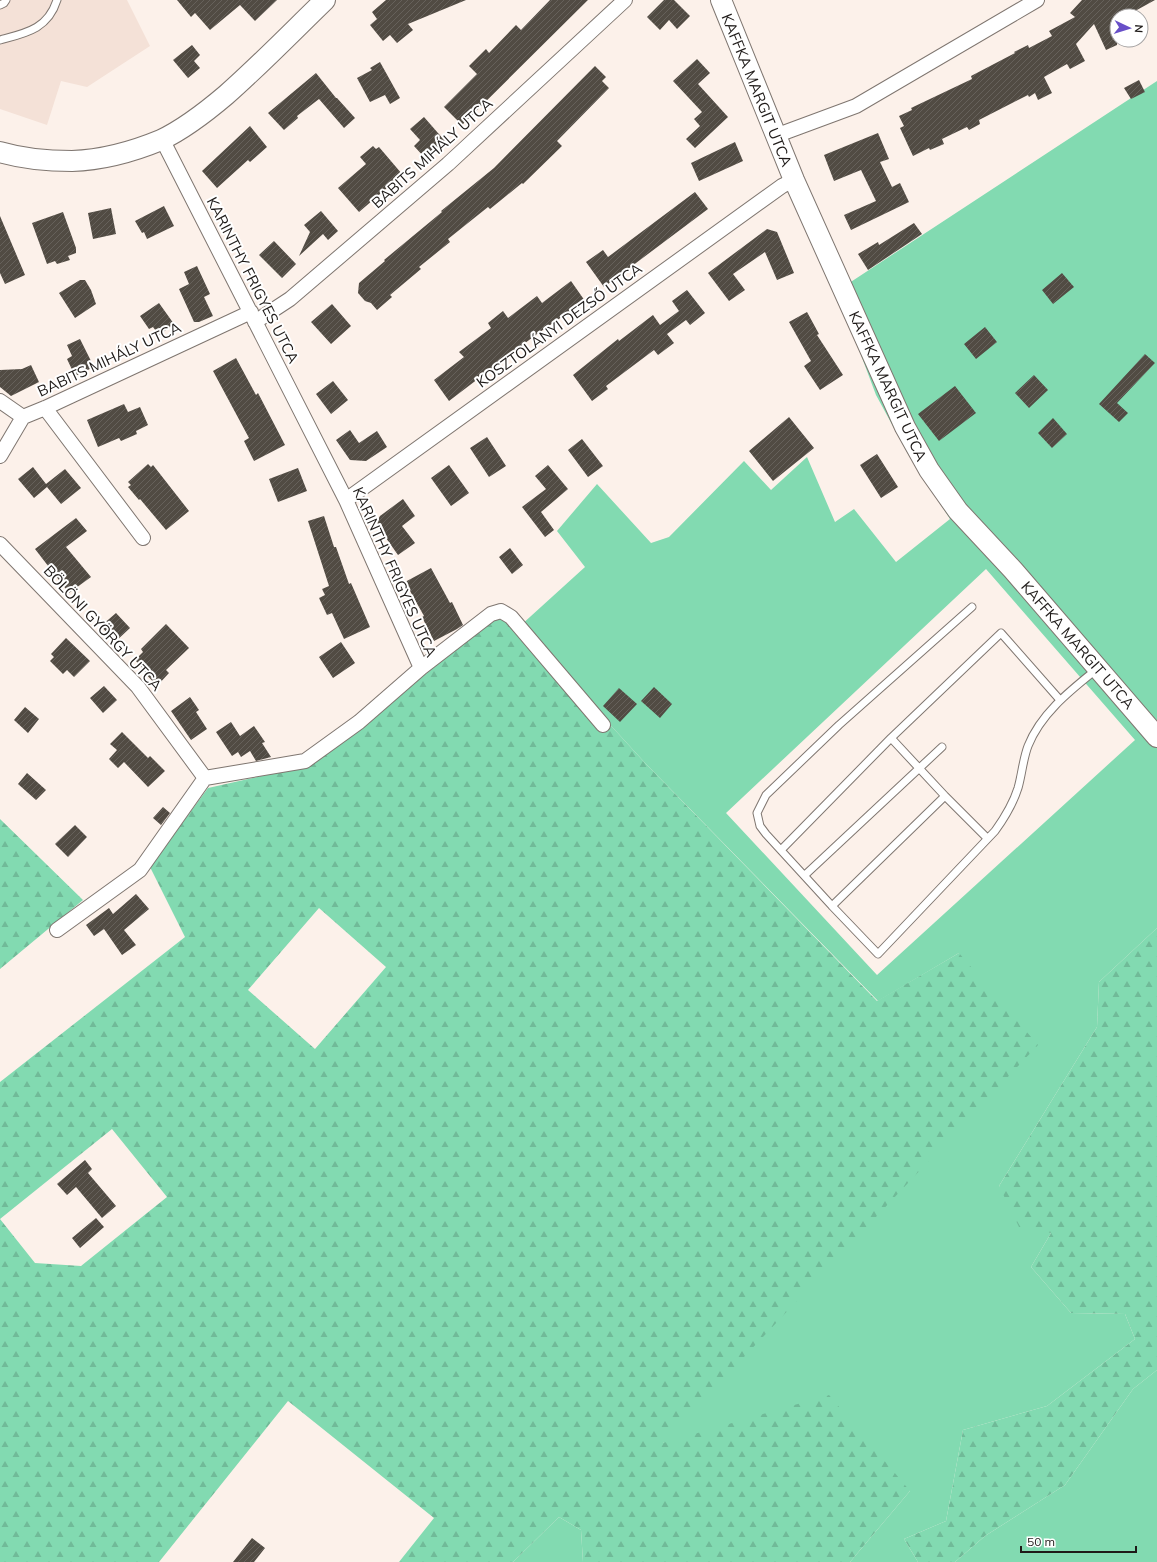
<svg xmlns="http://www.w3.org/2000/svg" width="1157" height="1562" viewBox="0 0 1157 1562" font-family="Mulish,sans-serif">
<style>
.built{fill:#f4e1d7}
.green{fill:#82dab1;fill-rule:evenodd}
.forest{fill:url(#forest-firs);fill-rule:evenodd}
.building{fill:url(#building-hatch)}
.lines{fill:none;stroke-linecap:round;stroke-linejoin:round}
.lane-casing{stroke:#7f7670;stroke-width:9}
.street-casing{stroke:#7f7670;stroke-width:16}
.secondary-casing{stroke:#7f7670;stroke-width:22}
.lane{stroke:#fff;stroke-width:7}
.street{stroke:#fff;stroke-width:14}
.secondary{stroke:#fff;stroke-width:20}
.labels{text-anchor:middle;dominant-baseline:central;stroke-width:4;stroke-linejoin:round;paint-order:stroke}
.street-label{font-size:15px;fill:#1e1a18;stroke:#fff}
</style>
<defs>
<pattern id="forest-firs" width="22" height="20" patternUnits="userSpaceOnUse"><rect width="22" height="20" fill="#82dab1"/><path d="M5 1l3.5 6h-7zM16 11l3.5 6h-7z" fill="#70ba98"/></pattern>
<pattern id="building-hatch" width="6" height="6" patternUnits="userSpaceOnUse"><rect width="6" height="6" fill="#514b43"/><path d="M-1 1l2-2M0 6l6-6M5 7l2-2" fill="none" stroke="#66615b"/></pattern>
</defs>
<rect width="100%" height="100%" fill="#fcf1ea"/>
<path class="built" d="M 0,0 L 127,0 L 150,46 L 87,87 L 61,81 L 47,125 L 0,109 Z"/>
<path class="green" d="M 1157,81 L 1157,928 L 1099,982 L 1097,1027 L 999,1186 L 1051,1233 L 1031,1267 L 1071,1313 L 1125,1314 L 1135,1339 L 1047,1406 L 963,1430 L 946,1521 L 904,1539 L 918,1562 L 850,1562 L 910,1491 L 663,1443 L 959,953 L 878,1001 L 646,764 L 520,626 L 585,567 L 557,531 L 597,484 L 651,543 L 669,537 L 744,461 L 771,490 L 807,457 L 835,522 L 854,509 L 896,562 L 950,519 L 908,454 L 876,395 L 837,291 ZM 986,569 L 1135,740 L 877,975 L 726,813 Z
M 1157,1370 L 1157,1562 L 955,1562 L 985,1536 L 1065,1485 L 1133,1389 Z
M 559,1517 L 581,1530 L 583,1562 L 513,1562 Z"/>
<path class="forest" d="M 496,618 L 520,626 L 646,764 L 877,1001 L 959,953 L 1038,1045 L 663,1443 L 829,1395 L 910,1491 L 850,1562 L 583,1562 L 581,1530 L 559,1517 L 513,1562 L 399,1562 L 434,1518 L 288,1401 L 159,1562 L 0,1562 L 0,1082 L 185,937 L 150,867 L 208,788 L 311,765 ZM 319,908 L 386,967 L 315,1049 L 248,990 ZM 112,1129 L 167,1197 L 81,1266 L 35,1263 L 0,1219 Z
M 0,819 L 83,900 L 0,969 Z
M 1157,928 L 1157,1370 L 1133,1389 L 1065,1485 L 985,1536 L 955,1562 L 918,1562 L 904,1539 L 946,1521 L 963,1430 L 1047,1406 L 1135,1339 L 1125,1314 L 1071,1313 L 1031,1267 L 1051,1233 L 1019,1227 L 999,1186 L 1097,1027 L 1099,982 Z"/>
<path class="building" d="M 177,0 L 277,0 L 255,21 L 240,5 L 210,30 L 195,13 L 191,17 Z
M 386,0 L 466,0 L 408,24 L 413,30 L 397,43 L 390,35 L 383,41 L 370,25 L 377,19 L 372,12 Z
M 550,0 L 588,0 L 462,125 L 444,107 L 477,74 L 469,66 L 486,49 L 489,53 L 516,25 L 521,30 Z
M 664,0 L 674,0 L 690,16 L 677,29 L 669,20 L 660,30 L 647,17 Z
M 1082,0 L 1155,0 L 1126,16 L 1117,16 L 1117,45 L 1106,50 L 1094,24 L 1076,44 L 1085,61 L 1070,69 L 1067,64 L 1044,77 L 1052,93 L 1038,100 L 1035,93 L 1029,97 L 1028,95 L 979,120 L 980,124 L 969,130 L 967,127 L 942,139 L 944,144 L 930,150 L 929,148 L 913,156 L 900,128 L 904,126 L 899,116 L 912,110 L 911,108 L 972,79 L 971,76 L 1015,53 L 1014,52 L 1028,45 L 1029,48 L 1052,36 L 1049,31 L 1075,17 L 1070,13 Z
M 192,45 L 200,55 L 194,61 L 200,68 L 188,78 L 173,60 Z
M 697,59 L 710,73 L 698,84 L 728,117 L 695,148 L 686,139 L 700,126 L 694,119 L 702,112 L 673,81 Z
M 380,62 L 400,98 L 390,104 L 385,95 L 370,102 L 357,78 L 372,70 L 370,68 Z
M 595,66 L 606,77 L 602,81 L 609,88 L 557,141 L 562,146 L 523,184 L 522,183 L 490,209 L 488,207 L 448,239 L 450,242 L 419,267 L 421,269 L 390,295 L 392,297 L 377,310 L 371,303 L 365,301 L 358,293 L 359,283 L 385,261 L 384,260 L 442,212 L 441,211 L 494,168 Z
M 316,73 L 336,98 L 337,98 L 355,118 L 344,128 L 319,99 L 297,116 L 298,118 L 284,130 L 268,113 Z
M 1139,80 L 1145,92 L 1131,99 L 1124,88 Z
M 424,117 L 445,141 L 425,158 L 414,146 L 420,140 L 410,129 Z
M 250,126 L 267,147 L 250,162 L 248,160 L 217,188 L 202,171 Z
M 878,133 L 889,159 L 880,162 L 892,187 L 900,183 L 909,202 L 851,230 L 844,215 L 876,201 L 861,170 L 834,181 L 824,155 Z
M 735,142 L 743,161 L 699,181 L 691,163 Z
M 373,146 L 376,149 L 379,147 L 402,174 L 397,179 L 399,182 L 389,191 L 387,188 L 359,212 L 338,188 L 366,164 L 360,157 Z
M 695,192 L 708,209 L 604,287 L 586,262 L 603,250 L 608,257 Z
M 164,206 L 174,226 L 147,239 L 144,232 L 142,233 L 135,221 Z
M 111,208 L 116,234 L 93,239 L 88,213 Z
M 321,211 L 338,231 L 328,240 L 323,234 L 299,256 L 310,232 L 304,225 Z
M 63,212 L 76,248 L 76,253 L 68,256 L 70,260 L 57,264 L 55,261 L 47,264 L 32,223 Z
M 0,216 L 25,275 L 5,284 L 0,273 Z
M 914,223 L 922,234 L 868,270 L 858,254 L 878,242 L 879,245 Z
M 767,229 L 777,232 L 794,273 L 777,280 L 765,252 L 733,274 L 745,290 L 729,301 L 708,273 Z
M 274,241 L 296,264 L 282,278 L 259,255 Z
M 197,266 L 210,294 L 204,297 L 213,316 L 199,322 L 194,322 L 179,289 L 189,284 L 184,272 Z
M 1062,273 L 1074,287 L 1053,304 L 1042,290 Z
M 80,280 L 85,280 L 91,290 L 96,304 L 75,318 L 59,293 Z
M 571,281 L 585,301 L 537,334 L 449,401 L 434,380 L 464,357 L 459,352 L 491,328 L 488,323 L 503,311 L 508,318 L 537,296 L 542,303 Z
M 687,290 L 705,313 L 690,325 L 686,320 L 667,334 L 674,343 L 658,355 L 654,350 L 606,386 L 608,389 L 592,401 L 573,375 L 618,339 L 619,341 L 653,315 L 660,325 L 679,311 L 672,301 Z
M 159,303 L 174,324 L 159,335 L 153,327 L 149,329 L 140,316 Z
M 332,304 L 351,326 L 331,344 L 311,322 Z
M 807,312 L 819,334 L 817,335 L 843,375 L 820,390 L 804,366 L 811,361 L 789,322 Z
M 985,327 L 997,342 L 976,359 L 964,344 Z
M 80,339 L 94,367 L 75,376 L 67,359 L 72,356 L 67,345 Z
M 1145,354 L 1155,363 L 1117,403 L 1128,413 L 1119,422 L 1099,404 Z
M 236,358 L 256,395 L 258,393 L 285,445 L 254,461 L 244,441 L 249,438 L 213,371 Z
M 31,365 L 39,382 L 11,396 L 0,387 L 0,370 L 22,369 Z
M 1034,375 L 1048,390 L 1029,408 L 1015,393 Z
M 333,381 L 348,400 L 331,414 L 316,394 Z
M 955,386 L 976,413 L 939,441 L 918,414 Z
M 124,404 L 128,412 L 140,407 L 148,425 L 136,431 L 137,434 L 121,441 L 119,438 L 98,447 L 87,420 Z
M 789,417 L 814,448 L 773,481 L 749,451 Z
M 1053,418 L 1067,434 L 1052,448 L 1038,433 Z
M 350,430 L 359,443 L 377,431 L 387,447 L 366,461 L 350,460 L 336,440 Z
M 487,437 L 506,466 L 489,477 L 470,448 Z
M 582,439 L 603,466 L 588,477 L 568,450 Z
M 877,454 L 898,487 L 881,498 L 860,465 Z
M 148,464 L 151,467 L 153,465 L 189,511 L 166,530 L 140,499 L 139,500 L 128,487 L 131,485 L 128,482 Z
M 449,465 L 469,493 L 451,506 L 431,478 Z
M 548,465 L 568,489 L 541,512 L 554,530 L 545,537 L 522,507 L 546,489 L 535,476 Z
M 33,467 L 46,484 L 65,469 L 81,488 L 61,504 L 47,487 L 34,498 L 18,479 Z
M 298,468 L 307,491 L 278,502 L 269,479 Z
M 403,499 L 415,516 L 402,526 L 415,543 L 398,555 L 379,528 L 377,521 L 380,516 Z
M 324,516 L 334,547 L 336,547 L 349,584 L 351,583 L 370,627 L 344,639 L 332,613 L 327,615 L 319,598 L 325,595 L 322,589 L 329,586 L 308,521 Z
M 76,518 L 87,531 L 66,547 L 91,577 L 69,593 L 35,549 Z
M 510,548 L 523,565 L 512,574 L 499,557 Z
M 431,568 L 450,603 L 452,602 L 463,625 L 457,629 L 434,641 L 422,617 L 424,616 L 405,582 Z
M 116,613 L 130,628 L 115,642 L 101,626 Z
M 166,624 L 189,648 L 166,670 L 169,673 L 157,686 L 144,672 L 145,671 L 135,660 L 143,652 L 141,649 Z
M 66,638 L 90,661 L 74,677 L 67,670 L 63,674 L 50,661 L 54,657 L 51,654 Z
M 341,642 L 355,663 L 333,678 L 319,657 Z
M 104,686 L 117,700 L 103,713 L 90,698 Z
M 654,687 L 672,704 L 660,718 L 641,701 Z
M 619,688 L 637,704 L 620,722 L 603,706 Z
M 190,697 L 199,710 L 196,712 L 207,729 L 191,740 L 171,711 Z
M 25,707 L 39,719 L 28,733 L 14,720 Z
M 231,722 L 240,736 L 254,726 L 265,742 L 262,743 L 271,757 L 256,761 L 250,751 L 241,757 L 238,752 L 232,756 L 216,732 Z
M 122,732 L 148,758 L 150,756 L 165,771 L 148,787 L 124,762 L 118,768 L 109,759 L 117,750 L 110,744 Z
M 27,773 L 46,790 L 36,800 L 18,784 Z
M 163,807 L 170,813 L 161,825 L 153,818 Z
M 75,825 L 87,837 L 68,857 L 55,844 Z
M 136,894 L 149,909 L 124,930 L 136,945 L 122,955 L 104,929 L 94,936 L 86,925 L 109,908 L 113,914 Z
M 85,1160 L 92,1169 L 88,1173 L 116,1206 L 102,1218 L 76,1187 L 67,1195 L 57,1184 Z
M 96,1218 L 104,1227 L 80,1248 L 72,1238 Z
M 252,1538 L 265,1548 L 254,1562 L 233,1562 Z"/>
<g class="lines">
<g class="lane-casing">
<path id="lane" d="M 0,5 L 4,3 L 6,0
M 0,40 C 26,33 48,29 57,0
M 972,607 L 839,725 L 766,795 L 757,813 L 760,826 L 766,834 L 832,906 L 878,954 L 995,831 C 1005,817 1013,804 1018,788 C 1022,774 1023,759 1028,746 C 1041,713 1071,690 1097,669
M 891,738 L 945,796 L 987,838
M 781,850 L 891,738 L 1001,633 L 1060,700
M 805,875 L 942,747
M 832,906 L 945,796"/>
</g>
<g class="street-casing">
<path id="street" d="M 775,136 L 856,106 L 1037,0
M 255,322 L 290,299 L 448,164 L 625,0
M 0,401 L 23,417
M 45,408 L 143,538
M 0,456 L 23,417 L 45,408 L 251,312
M 346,500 L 782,186 L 794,180
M 0,544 L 138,687 L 205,778
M 421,668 L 491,614 L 501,611 L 511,617 L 603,725
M 57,930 L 140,870 L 205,778 L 305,761 L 359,722 L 421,668 L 346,500 L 162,139"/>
</g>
<g class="secondary-casing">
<path id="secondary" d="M 721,0 L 794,180 L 905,427 L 929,470 L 958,511 L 1013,570 L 1157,737
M 0,152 C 24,159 48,161 72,161 C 103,160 132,152 161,140 C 184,129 206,112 226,95 C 260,65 292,32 325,0"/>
</g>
<use href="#lane" class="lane"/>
<use href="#street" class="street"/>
<use href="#secondary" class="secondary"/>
</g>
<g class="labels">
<g class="street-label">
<text transform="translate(757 90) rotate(68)">KAFFKA MARGIT UTCA</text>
<text transform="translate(432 153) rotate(-42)">BABITS MIHÁLY UTCA</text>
<text transform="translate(253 280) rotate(63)">KARINTHY FRIGYES UTCA</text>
<text transform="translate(559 325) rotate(-36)">KOSZTOLÁNYI DEZSŐ UTCA</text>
<text transform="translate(109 359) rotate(-25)">BABITS MIHÁLY UTCA</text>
<text transform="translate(888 386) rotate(65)">KAFFKA MARGIT UTCA</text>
<text transform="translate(395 572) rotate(66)">KARINTHY FRIGYES UTCA</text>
<text transform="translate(103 628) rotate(47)">BÖLÖNI GYÖRGY UTCA</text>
<text transform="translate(1078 645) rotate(49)">KAFFKA MARGIT UTCA</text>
</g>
</g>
<g transform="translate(1129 28) rotate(94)"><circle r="19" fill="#ffffff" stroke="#a5a3a3"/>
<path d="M0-3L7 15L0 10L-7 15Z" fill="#684fc8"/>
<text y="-6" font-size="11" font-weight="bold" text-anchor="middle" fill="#1e1a18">N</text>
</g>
<path d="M1021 1546v6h115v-6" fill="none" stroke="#1e1a18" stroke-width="2"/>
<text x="1027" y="1546" font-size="12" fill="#1e1a18" stroke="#ffffff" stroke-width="3" paint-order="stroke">50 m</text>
</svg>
